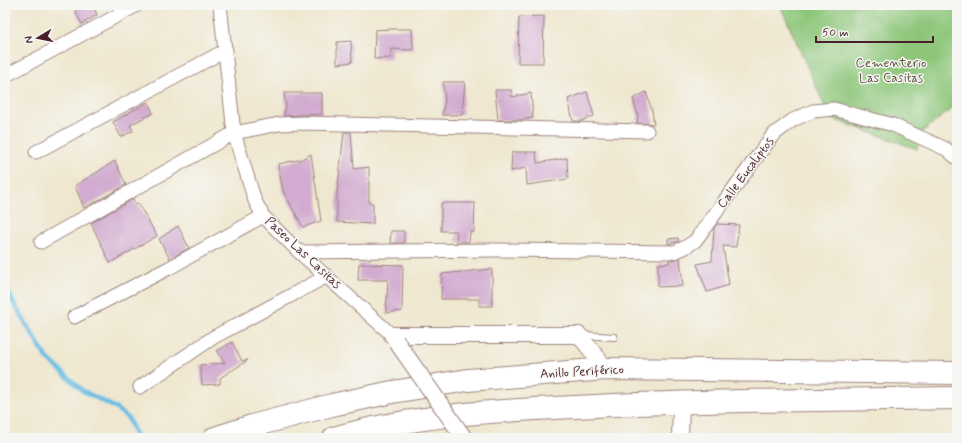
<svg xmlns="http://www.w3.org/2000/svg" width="962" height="443" viewBox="0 0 962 443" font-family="Mynerve,sans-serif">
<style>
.green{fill:#8dc679;stroke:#6c7252}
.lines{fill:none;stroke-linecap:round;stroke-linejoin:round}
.stream{stroke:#69bde5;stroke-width:4.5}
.building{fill:#d2acd0}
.service-casing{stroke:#9c837d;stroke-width:8}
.minor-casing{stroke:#9c837d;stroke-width:15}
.tertiary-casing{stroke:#9c837d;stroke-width:18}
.trunk-casing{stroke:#9c837d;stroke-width:24}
.service{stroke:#fff;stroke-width:6}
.minor{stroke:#fff;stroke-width:13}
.tertiary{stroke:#fff;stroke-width:16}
.trunk{stroke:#fff;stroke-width:22}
.tertiary-bridge-casing{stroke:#9c837d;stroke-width:18;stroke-linecap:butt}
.tertiary-bridge{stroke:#fff;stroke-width:16}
.labels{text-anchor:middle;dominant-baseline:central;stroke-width:3;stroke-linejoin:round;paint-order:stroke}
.park-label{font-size:13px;fill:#5e5142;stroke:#f6f6f2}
.street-label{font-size:13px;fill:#4a1f2b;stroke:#f6f6f2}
</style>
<rect width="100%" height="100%" fill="#f6f6f2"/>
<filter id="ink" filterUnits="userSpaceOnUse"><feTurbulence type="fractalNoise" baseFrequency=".025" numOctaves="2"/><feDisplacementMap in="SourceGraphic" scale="8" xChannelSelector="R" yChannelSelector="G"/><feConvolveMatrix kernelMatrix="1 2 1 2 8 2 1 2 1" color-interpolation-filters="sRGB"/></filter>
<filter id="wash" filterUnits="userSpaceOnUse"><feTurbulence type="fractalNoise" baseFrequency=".012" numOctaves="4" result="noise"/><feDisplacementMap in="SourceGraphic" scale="16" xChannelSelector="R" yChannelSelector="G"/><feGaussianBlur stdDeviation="0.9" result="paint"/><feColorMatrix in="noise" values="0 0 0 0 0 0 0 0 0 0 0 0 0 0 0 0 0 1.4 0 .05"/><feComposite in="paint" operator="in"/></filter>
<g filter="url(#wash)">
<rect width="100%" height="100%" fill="#efe7cf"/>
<path class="green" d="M 780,5 L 957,5 L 957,105 L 923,131 L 917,149 L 830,118 Z"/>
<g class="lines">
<path class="stream" d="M 5,283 L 12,300 L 46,357 L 83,391 L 114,407 L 128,418 L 137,438"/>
</g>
<g id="blocks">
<path class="building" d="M 84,5 L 93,5 L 97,15 L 82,24 L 75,11 Z
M 544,16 L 543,63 L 518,63 L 519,17 Z
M 392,29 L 412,29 L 413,50 L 391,49 L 391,58 L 374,59 L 375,30 Z
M 351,41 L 352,62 L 337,64 L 337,42 Z
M 443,82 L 465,82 L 462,115 L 442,115 L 445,100 Z
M 495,90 L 511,90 L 512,97 L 531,93 L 533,118 L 519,120 L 498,120 Z
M 587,92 L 594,116 L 581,121 L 573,121 L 568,99 Z
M 646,92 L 652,111 L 654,124 L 637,123 L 638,115 L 633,99 Z
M 284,93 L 322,93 L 322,114 L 284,116 L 286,105 Z
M 148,102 L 153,113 L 130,125 L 133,131 L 121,137 L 113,122 Z
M 344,132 L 351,132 L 354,169 L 369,167 L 369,203 L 373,203 L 373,224 L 337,222 L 337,194 Z
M 512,152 L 536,152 L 537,163 L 567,158 L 568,179 L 527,185 L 526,168 L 511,171 Z
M 311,154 L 321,221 L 303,227 L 283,191 L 278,164 L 302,159 Z
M 115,161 L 126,185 L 84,208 L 75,186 Z
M 133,199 L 136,205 L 138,203 L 157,236 L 110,263 L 91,223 Z
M 441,203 L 475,203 L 474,232 L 470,232 L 469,242 L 456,242 L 457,231 L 441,231 Z
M 717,224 L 739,225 L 736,247 L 723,246 L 729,285 L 707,292 L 697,264 L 712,261 L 714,228 Z
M 178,226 L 189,248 L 170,259 L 159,239 Z
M 391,231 L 404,231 L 404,243 L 390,243 Z
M 678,238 L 679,241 L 668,244 L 668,239 Z
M 680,258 L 683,286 L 658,287 L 658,264 L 669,263 L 669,260 Z
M 359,264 L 403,265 L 402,311 L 386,313 L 388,280 L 358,280 Z
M 492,269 L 492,306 L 479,306 L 479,299 L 441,299 L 442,274 Z
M 232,342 L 242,361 L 248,360 L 220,378 L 220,384 L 202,385 L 200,365 L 225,363 L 217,351 Z"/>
</g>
</g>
<g filter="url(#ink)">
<use href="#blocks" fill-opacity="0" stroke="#9c837d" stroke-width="1"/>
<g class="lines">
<g class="service-casing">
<path id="service" d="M 582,335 L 614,337"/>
</g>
<g class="minor-casing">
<path id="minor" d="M 220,5 L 234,133 L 255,201 L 263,216 L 299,252 L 392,335 L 396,341
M 5,76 L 137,5
M 36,152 L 226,50
M 41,242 L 234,133 L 279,124 L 303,123 L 647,131
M 299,252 L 495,250 L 674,252 L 684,248 L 695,241 L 773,135 L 793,120 L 813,111 L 834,109 L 893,125 L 946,149 L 957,158
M 74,317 L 169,268 L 263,216
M 140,387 L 214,337 L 327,276"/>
</g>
<g class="tertiary-casing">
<path id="tertiary" d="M 392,335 L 579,335 L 606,369
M 680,438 L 681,402"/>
</g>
<g class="trunk-casing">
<path id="trunk" d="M 215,438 L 252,426 L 332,405 L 392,392 L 468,380 L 606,369 L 957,373
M 334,438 C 412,415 493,411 574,407 C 701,400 829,400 957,398"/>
</g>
<use href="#service" class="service"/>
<use href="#minor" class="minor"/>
<use href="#tertiary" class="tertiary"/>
<use href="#trunk" class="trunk"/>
<g class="tertiary-bridge-casing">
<path id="tertiary-bridge" d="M 396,341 L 464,438"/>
</g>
<use href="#tertiary-bridge" class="tertiary-bridge"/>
</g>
</g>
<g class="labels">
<g class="park-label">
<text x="891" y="63">Cementerio<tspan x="891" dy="15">Las Casitas</tspan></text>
</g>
<g class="street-label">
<text transform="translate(746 173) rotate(-53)">Calle Eucaliptos</text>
<text transform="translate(303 253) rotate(43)">Paseo Las Casitas</text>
<text transform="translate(582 372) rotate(-3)">Anillo Periférico</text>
</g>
</g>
<rect width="962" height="443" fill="none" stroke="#f6f6f2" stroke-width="20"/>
<g transform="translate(38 38) rotate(260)" stroke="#f6f6f2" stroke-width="3" paint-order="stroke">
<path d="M0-3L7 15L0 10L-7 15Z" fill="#4a1f2b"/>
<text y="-6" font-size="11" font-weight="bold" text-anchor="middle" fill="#4a1f2b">N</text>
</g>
<path d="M816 36v6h117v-6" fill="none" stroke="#4a1f2b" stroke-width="2"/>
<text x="822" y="36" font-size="12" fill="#4a1f2b" stroke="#f6f6f2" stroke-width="3" paint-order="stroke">50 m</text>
</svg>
